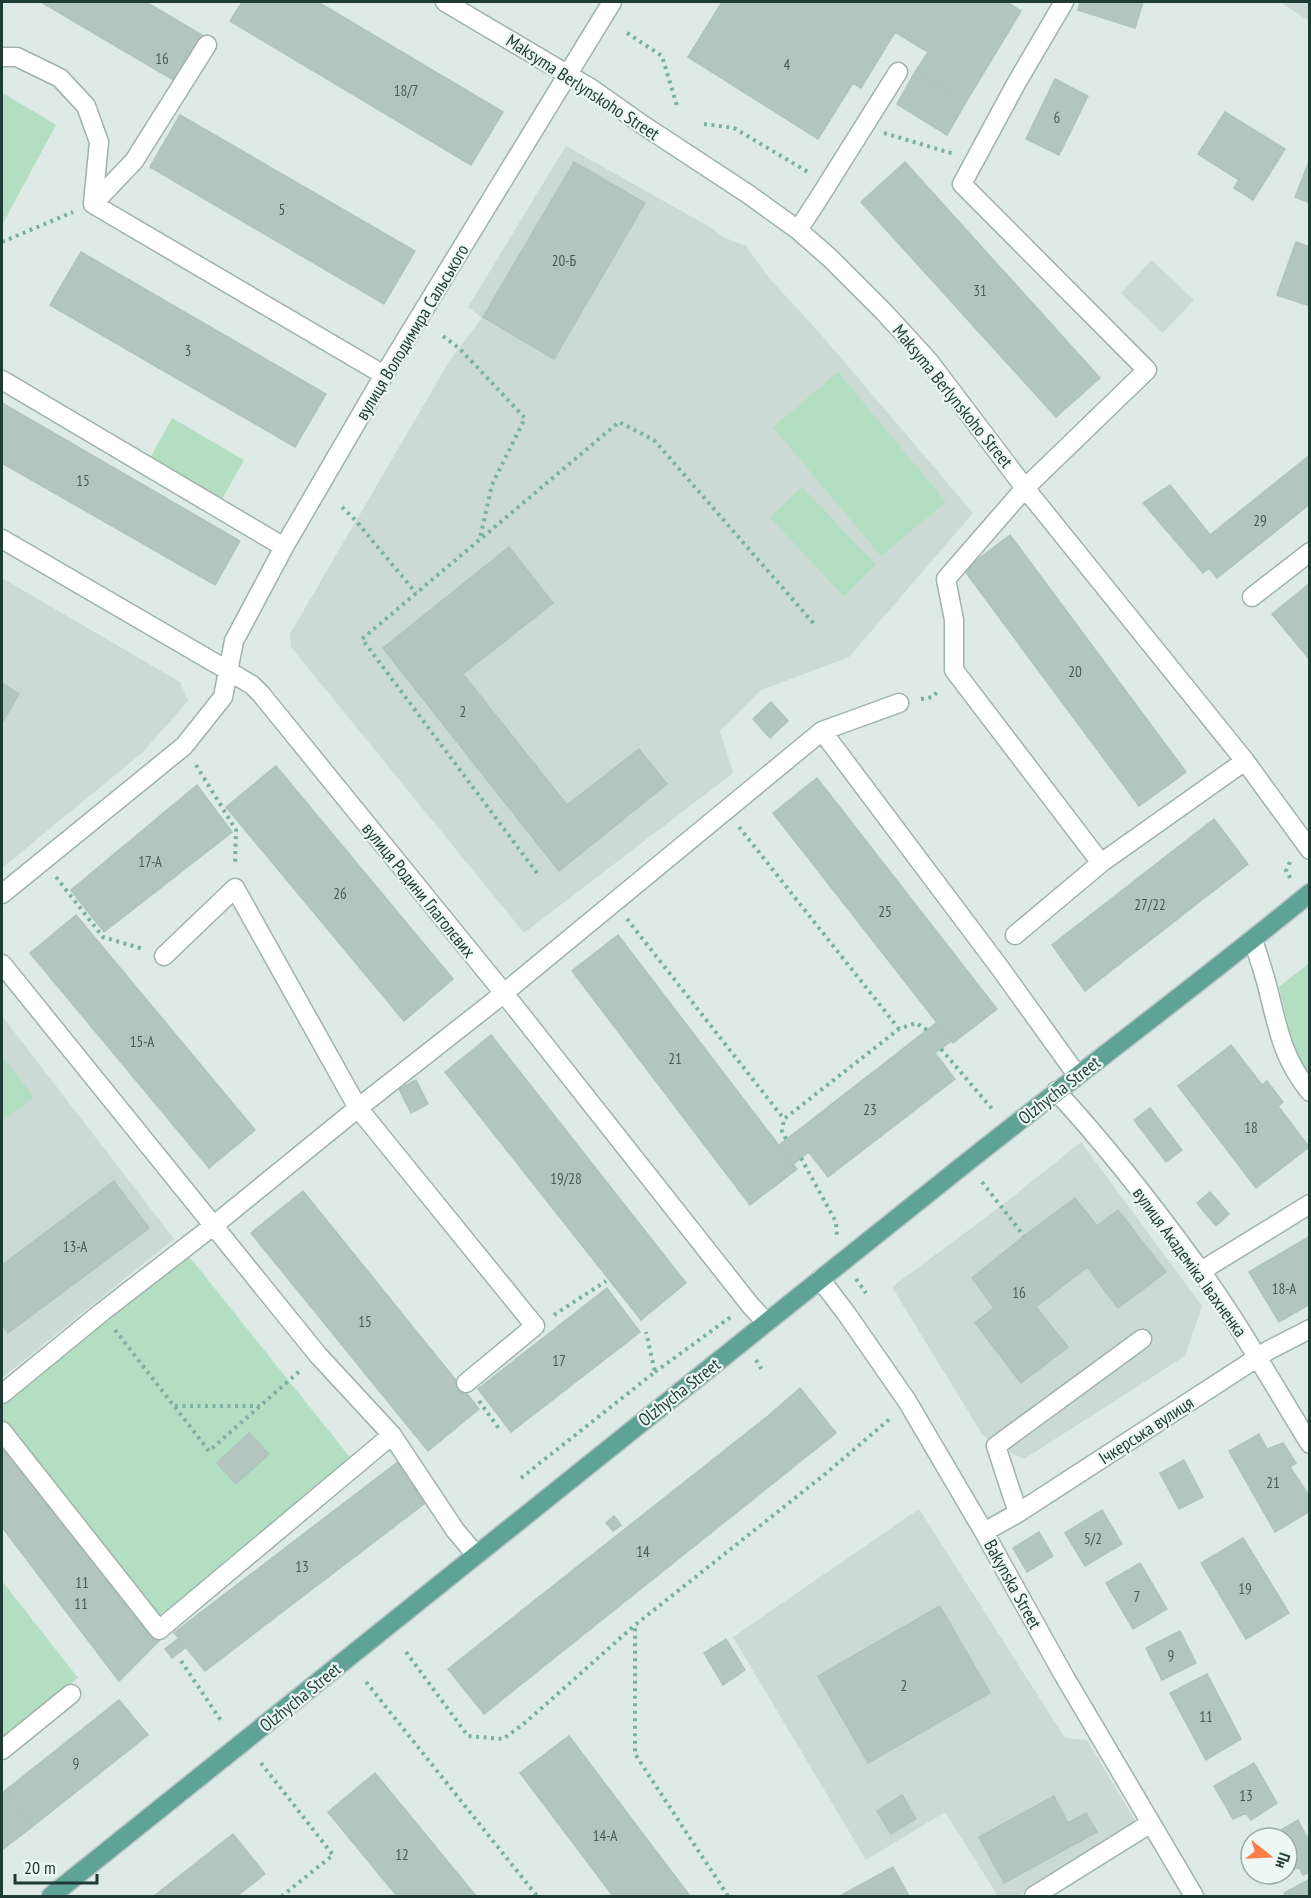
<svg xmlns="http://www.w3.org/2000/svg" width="1311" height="1898" viewBox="0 0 1311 1898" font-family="'PT Sans Narrow',sans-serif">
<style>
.built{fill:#cbdad4}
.green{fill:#b4dec1}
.building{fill:#b2c5be;stroke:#afc4bd;stroke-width:1.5}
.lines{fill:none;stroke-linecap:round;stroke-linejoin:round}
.minor-casing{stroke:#a0b2ad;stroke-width:21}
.major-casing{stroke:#bcc4c2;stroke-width:21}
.path{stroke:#7bb0a3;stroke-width:4;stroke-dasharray:3 4.5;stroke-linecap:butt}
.minor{stroke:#fff;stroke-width:18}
.major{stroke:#5ea396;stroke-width:18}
.labels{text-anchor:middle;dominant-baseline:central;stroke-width:4.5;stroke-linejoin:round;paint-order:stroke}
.number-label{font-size:15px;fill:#435e57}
.street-label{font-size:18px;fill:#1e3b35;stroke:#edf7f3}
</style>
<rect width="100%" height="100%" fill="#ddeae5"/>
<path class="built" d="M 1280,2 L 1309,2 L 1309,21 Z
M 566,146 L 708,226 L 723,237 L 746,246 L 769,278 L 818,331 L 973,513 L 849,657 L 761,690 L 720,731 L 733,773 L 524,933 L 291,647 L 290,634 L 450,360 L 482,318 L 468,307 Z
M 1152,260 L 1194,300 L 1163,333 L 1121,293 Z
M 2,578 L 180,682 L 188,701 L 143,752 L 2,868 Z
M 2,1016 L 174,1239 L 2,1378 Z
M 1081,1142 L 1202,1306 L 1185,1356 L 1024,1459 L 996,1446 L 982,1434 L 892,1287 L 1001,1206 Z
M 919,1509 L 1065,1738 L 1087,1740 L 1136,1822 L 1018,1896 L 998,1896 L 945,1812 L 866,1860 L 733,1637 Z"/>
<path class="green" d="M 3,93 L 56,125 L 2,225 L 2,95 Z
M 838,372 L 946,502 L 881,556 L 773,427 Z
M 172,418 L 244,460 L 221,501 L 149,460 Z
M 802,487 L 876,565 L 844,596 L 770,518 Z
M 1309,963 L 1309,1073 L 1295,1055 L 1279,987 Z
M 2,1056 L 34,1097 L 2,1121 Z
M 188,1255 L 353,1461 L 156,1621 L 2,1423 L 2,1402 Z
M 2,1581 L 78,1678 L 2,1738 Z"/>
<path class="building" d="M 41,2 L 146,2 L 202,35 L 175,81 Z
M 242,2 L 318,2 L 503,112 L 471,165 L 230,21 Z
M 722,2 L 1007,2 L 1021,11 L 966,102 L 915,72 L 928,52 L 895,32 L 861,88 L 853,83 L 818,139 L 688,57 Z
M 1080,2 L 1143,2 L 1135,28 L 1078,10 Z
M 915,72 L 966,102 L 947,135 L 897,104 Z
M 1055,79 L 1088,96 L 1059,155 L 1026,139 Z
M 1225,112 L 1285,149 L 1253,200 L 1234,188 L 1239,180 L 1198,154 Z
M 180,115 L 415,251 L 384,304 L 150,167 Z
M 574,162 L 645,203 L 554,359 L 483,317 Z
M 905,162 L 1100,378 L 1056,417 L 861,202 Z
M 1308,164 L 1310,165 L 1310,203 L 1295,197 Z
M 1296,242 L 1310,247 L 1310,306 L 1277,295 Z
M 81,252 L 326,394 L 295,447 L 50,305 Z
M 2,403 L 240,541 L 215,585 L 2,463 Z
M 1310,455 L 1310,504 L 1217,578 L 1209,568 L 1203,573 L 1143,503 L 1170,485 L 1210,535 Z
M 1010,535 L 1186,772 L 1139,806 L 964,570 Z
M 509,547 L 553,603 L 463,674 L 567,805 L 639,749 L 667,784 L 559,871 L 383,648 Z
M 1310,583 L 1310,660 L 1272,614 Z
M 2,683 L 19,694 L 2,723 Z
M 771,702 L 788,721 L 770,738 L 753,719 Z
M 276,766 L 453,979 L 404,1021 L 226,807 Z
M 817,778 L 997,1009 L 953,1043 L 773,813 Z
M 197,785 L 232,832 L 104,932 L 71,890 Z
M 1214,819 L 1248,864 L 1085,991 L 1052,945 Z
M 76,915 L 255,1130 L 209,1168 L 30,953 Z
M 618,935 L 797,1169 L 750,1205 L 572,971 Z
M 936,1023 L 951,1041 L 935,1053 L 955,1079 L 828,1177 L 809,1152 L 792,1165 L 778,1146 Z
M 491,1035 L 686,1283 L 641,1320 L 445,1072 Z
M 1231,1045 L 1262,1085 L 1267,1081 L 1283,1102 L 1278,1106 L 1309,1147 L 1256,1188 L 1178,1086 Z
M 416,1080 L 428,1104 L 411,1113 L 399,1089 Z
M 1150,1108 L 1182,1150 L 1166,1162 L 1134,1120 Z
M 114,1181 L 149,1228 L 8,1333 L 2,1324 L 2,1265 Z
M 303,1191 L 479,1409 L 428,1451 L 251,1233 Z
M 1210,1192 L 1229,1214 L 1216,1226 L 1197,1203 Z
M 1075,1198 L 1097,1226 L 1118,1210 L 1166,1272 L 1118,1308 L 1087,1267 L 1036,1307 L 1068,1347 L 1021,1383 L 975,1323 L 994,1308 L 972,1278 L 1024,1236 Z
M 1310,1236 L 1310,1304 L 1279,1322 L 1249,1272 Z
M 607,1288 L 640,1332 L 511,1432 L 478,1389 Z
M 800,1388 L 836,1433 L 484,1714 L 448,1669 L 768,1416 Z
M 249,1433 L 269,1454 L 236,1484 L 217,1463 Z
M 1259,1434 L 1267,1449 L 1283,1443 L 1296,1463 L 1290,1467 L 1310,1497 L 1310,1511 L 1275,1532 L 1229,1451 Z
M 9,1441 L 163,1637 L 119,1681 L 2,1527 L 2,1447 Z
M 1184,1460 L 1203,1497 L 1179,1509 L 1160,1473 Z
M 399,1461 L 429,1500 L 205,1671 L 174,1633 Z
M 1102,1510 L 1122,1544 L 1085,1566 L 1065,1533 Z
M 614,1516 L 621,1525 L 613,1531 L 606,1523 Z
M 1039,1532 L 1053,1556 L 1027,1572 L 1013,1548 Z
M 1243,1538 L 1289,1613 L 1246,1639 L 1201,1563 Z
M 1140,1563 L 1167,1609 L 1133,1629 L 1106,1583 Z
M 940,1606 L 990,1693 L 868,1763 L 818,1676 Z
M 1180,1631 L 1196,1663 L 1162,1680 L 1146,1648 Z
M 179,1638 L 186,1647 L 172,1658 L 165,1649 Z
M 726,1639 L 745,1670 L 723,1685 L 704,1653 Z
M 1207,1674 L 1241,1739 L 1206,1760 L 1170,1693 Z
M 119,1700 L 148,1735 L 33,1826 L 6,1790 Z
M 569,1736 L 690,1896 L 613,1896 L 520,1773 Z
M 1254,1763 L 1277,1803 L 1251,1820 L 1246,1813 L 1233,1819 L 1214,1786 Z
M 375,1773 L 476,1896 L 397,1896 L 328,1812 Z
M 6,1790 L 33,1826 L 2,1850 L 2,1793 Z
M 902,1795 L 916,1819 L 891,1834 L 877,1811 Z
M 1054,1796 L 1068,1823 L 1086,1813 L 1097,1832 L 1004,1883 L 979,1837 Z
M 1298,1820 L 1310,1843 L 1310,1872 L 1303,1875 L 1299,1867 L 1287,1873 L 1287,1838 L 1267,1838 Z
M 233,1834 L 265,1874 L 237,1896 L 154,1896 Z
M 893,1867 L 909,1896 L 840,1896 Z
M 1273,1874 L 1286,1874 L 1276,1880 Z
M 1310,1879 L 1310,1896 L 1285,1896 L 1284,1893 Z"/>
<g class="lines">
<g class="minor-casing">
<path id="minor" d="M 445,2 L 592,89 L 643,125 L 748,194 L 798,230 L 830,258 L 884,312 L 928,360 L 1025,488 L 1245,761 L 1310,850
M 1064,2 L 1017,82 L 962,184 L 1147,370 L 1025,488 L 946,579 L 954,620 L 954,670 L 1101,863
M 2,57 L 17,57 L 60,78 L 86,106 L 99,142 L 93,204
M 93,204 L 384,375
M 93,204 L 134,161 L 207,45
M 798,230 L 817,201 L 898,72
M 2,380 L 284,547
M 2,539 L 227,670 L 252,685 L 261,694 L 503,992 L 751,1306 L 766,1322
M 1252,597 L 1310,552
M 822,731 L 1000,968 L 1077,1075
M 2,894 L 184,746 L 223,697 L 234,641 L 284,547 L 384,375 L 612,2
M 1015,935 L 1101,863 L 1245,761
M 1253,940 C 1258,955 1263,970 1267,985 C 1278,1027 1281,1056 1310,1092
M 164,956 L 235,888 L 358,1108 L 535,1326 L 466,1383
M 2,964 L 318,1355 L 392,1435 L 455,1530 L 476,1555
M 1056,1091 C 1108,1147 1155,1208 1200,1270 C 1240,1325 1274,1386 1310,1444
M 1201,1271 L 1310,1204
M 820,1279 L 846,1313 L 907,1401 L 984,1532 L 1063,1674 L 1194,1896
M 2,1394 L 102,1312 L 213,1226 L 358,1108 L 493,1002 L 822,731 L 899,703
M 2,1431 L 159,1630 L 392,1435
M 1018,1513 L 996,1446 L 1142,1339
M 984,1532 L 1018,1513 L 1269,1350 L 1310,1329
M 2,1750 L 71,1694
M 1034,1896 L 1151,1823"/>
</g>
<g class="major-casing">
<path id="major" d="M 51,1896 C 348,1658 644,1420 941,1183 C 1063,1085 1189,992 1310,893"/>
</g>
<path class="path" d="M 627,33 L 662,56 L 677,106
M 704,124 L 734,128 L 808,172
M 884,133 L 954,154
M 2,242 L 73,212
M 443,336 L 459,348 L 525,418 L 492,485 L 480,538
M 342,507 L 356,521 L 416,593
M 921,699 L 933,697 L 939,689
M 196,765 L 236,830 L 235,866
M 739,827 L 899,1029
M 1290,862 L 1286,871 L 1291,879
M 537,873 L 362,639 L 619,422 L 654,440 L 815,625
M 56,877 L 103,937 L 143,949
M 627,919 L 784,1119
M 941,1049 L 994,1111
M 786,1139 L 782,1131 L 784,1119 L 899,1029 L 916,1023 L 927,1030
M 801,1158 L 836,1222 L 837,1237
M 982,1182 L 1024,1236
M 856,1279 L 866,1293
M 554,1315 L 606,1281
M 115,1330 L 209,1451 L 302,1369
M 756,1360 L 762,1370
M 655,1372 L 732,1316
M 479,1401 L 500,1430
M 175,1406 L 260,1406
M 521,1478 L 655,1372 L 646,1332
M 406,1652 L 468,1736 L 503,1739 L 526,1722 L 635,1625
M 181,1661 L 222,1722
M 366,1682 L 537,1896
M 261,1763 L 333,1855 L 282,1896
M 728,1896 L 635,1754 L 635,1625 L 824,1475 L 892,1417"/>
<use href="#minor" class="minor"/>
<use href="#major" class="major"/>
</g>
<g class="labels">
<g class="number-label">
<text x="162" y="58">16</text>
<text x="787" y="64">4</text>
<text x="406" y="90">18/7</text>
<text x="1057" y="117">6</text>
<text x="282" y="209">5</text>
<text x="564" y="260">20-Б</text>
<text x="980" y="290">31</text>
<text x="188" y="350">3</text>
<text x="83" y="480">15</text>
<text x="1260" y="520">29</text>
<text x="1075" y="671">20</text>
<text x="463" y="711">2</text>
<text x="150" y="861">17-А</text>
<text x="340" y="893">26</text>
<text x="1150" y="904">27/22</text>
<text x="885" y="911">25</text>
<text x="142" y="1041">15-А</text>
<text x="675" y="1058">21</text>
<text x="870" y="1109">23</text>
<text x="1251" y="1127">18</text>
<text x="566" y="1178">19/28</text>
<text x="75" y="1246">13-А</text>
<text x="1284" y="1288">18-А</text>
<text x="1019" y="1292">16</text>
<text x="365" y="1321">15</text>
<text x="559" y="1360">17</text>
<text x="1273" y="1482">21</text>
<text x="1093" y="1538">5/2</text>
<text x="643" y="1551">14</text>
<text x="302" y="1566">13</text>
<text x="82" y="1582">11</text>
<text x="1245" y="1588">19</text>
<text x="1137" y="1596">7</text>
<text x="81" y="1603">11</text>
<text x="1171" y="1655">9</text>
<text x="904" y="1685">2</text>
<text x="1206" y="1716">11</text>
<text x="76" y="1763">9</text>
<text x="1246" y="1795">13</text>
<text x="605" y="1835">14-А</text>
<text x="402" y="1854">12</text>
</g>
<g class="street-label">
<text transform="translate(583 87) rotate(33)">Maksyma Berlynskoho Street</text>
<text transform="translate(412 332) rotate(-59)">вулиця Володимира Сальського</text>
<text transform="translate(953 396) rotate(51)">Maksyma Berlynskoho Street</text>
<text transform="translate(419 890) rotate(51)">вулиця Родини Глаголєвих</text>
<text transform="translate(1059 1090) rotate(-38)">Olzhycha Street</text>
<text transform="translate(1190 1262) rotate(54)">вулиця Академіка Івахненка</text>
<text transform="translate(679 1392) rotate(-38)">Olzhycha Street</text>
<text transform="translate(1146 1430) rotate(-33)">Ічкерська вулиця</text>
<text transform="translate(1013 1584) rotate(61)">Bakynska Street</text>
<text transform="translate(300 1697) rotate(-39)">Olzhycha Street</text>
</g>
</g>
<rect width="1311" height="1898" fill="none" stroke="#1e3b35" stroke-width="6"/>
<g transform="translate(1269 1856) rotate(108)"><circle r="28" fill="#edf7f3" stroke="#9aaca7" stroke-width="1.5"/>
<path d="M0-4.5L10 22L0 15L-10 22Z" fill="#fc7f49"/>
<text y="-9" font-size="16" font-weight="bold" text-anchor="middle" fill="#1e3b35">Пн</text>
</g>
<path d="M15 1874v9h82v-9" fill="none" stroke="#1e3b35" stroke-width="3"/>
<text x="24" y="1874" font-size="18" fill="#1e3b35" stroke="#edf7f3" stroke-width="4.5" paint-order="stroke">20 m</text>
</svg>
